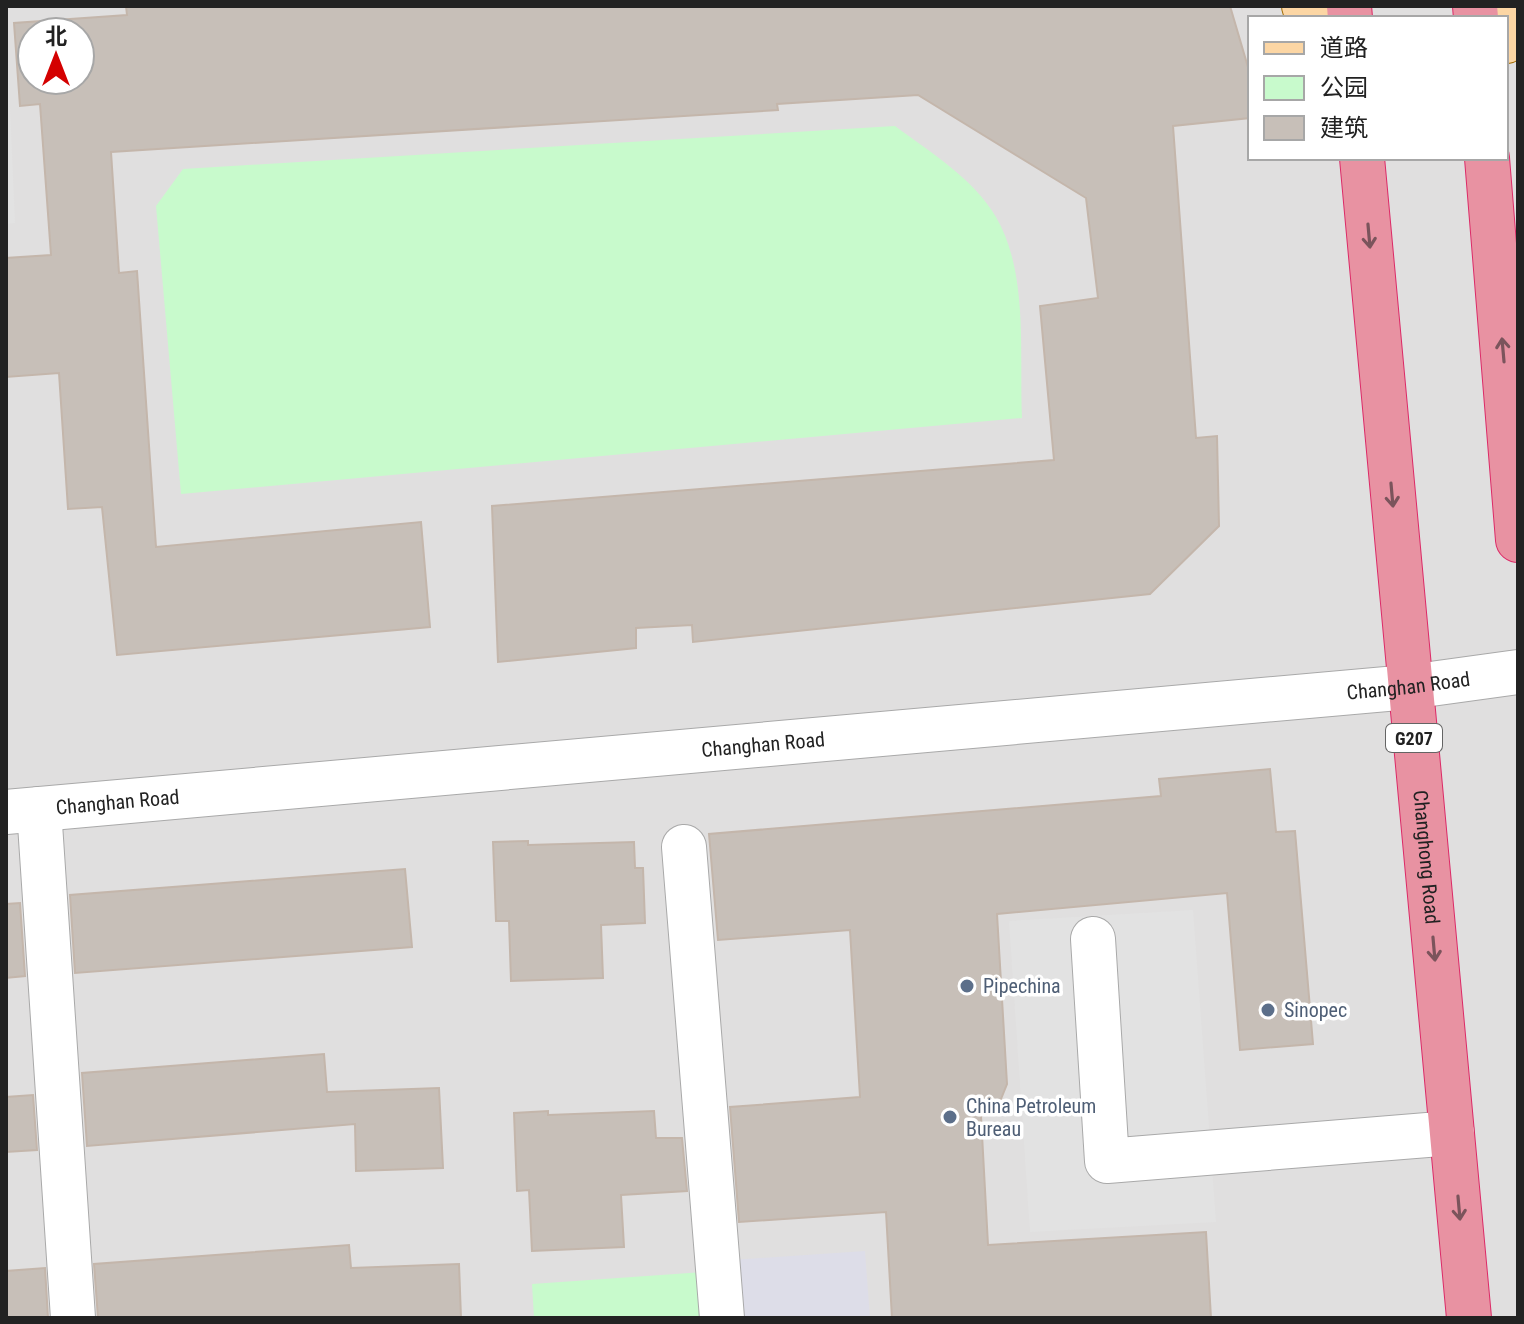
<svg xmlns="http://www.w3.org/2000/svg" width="1524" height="1324" viewBox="0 0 1524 1324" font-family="'Roboto Condensed','Noto Sans SC',sans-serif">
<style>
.residential{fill:#e0dfdf;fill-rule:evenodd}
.park{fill:#c8facc}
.parking{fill:#e2e2e2}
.plaza{fill:#dddde8}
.building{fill:#c7bfb8;stroke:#c4b6ab;stroke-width:2;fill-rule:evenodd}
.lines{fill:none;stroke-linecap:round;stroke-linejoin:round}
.minor-casing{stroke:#a9a9a9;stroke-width:46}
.major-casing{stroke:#a06b00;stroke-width:46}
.highway-casing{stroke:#dc2a67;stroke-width:46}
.minor{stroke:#fff;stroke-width:44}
.major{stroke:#fcd6a4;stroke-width:44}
.highway{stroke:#e892a2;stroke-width:44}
.oneway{stroke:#7b545c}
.service-dot{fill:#5c6f8a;stroke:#fff;stroke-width:3}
.labels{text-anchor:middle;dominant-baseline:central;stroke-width:7;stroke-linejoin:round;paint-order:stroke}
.shield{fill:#fff;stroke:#646464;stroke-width:2}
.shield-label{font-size:18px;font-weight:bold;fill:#222}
.street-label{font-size:20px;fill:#222;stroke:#fff}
.service-label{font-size:20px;fill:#4e5e75;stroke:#fff;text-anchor:start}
</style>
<rect width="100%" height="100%" fill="#f2efe9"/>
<path class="residential" d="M 6,6 L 1518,6 L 1518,1318 L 6,1318 ZM 1250,18 L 1506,18 L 1506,158 L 1250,158 ZM 32,32 L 80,32 L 80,80 L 32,80 Z"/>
<path class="park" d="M 895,126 C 930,152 973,178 996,217 C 1029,274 1019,354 1022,418 L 181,494 L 156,206 L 183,169 Z
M 718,1271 L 722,1318 L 534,1318 L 532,1284 Z"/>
<path class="parking" d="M 6,16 L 15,223 L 6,224 Z
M 1193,910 L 1216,1222 L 1030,1232 L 1009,921 Z"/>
<path class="plaza" d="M 865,1251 L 870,1318 L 722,1318 L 718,1261 Z"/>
<path class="building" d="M 126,6 L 1230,6 L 1250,74 L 1250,118 L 1173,126 L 1196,438 L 1217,436 L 1219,526 L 1150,594 L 693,642 L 692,625 L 636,628 L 636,648 L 498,662 L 492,506 L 1054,460 L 1040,306 L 1098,298 L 1086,198 L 918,95 L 777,104 L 778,110 L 111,152 L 119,273 L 137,271 L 156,547 L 421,522 L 430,627 L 117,655 L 102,507 L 68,509 L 59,373 L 6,377 L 6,258 L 51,255 L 40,104 L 20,106 L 14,23 L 127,15 ZM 32,32 L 80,32 L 80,80 L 32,80 Z
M 1270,769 L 1276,832 L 1295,831 L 1313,1044 L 1240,1050 L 1227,893 L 997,914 L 1007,1084 L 1001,1099 L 981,1116 L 988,1245 L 1206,1232 L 1211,1318 L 892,1318 L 886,1212 L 739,1222 L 730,1107 L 860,1097 L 850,930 L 718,940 L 709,834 L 1161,796 L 1159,779 Z
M 528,841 L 528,845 L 634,842 L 635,868 L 643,868 L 645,923 L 601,925 L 603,978 L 511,981 L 509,921 L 496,921 L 493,842 Z
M 405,869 L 412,947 L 75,973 L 70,895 Z
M 20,903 L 25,976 L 6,978 L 6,904 Z
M 324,1054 L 327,1092 L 439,1088 L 443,1168 L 356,1171 L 355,1124 L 87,1146 L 82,1073 Z
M 33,1095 L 37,1150 L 6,1152 L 6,1097 Z
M 548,1111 L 548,1115 L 654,1111 L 656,1138 L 682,1138 L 687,1191 L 621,1195 L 624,1247 L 532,1251 L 529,1190 L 517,1191 L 514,1113 Z
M 349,1245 L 351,1268 L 459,1264 L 461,1318 L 98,1318 L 94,1264 Z
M 45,1268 L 48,1318 L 6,1318 L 6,1271 Z"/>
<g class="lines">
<g class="minor-casing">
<g id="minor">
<path d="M 39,809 L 73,1318"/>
<path id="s1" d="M 6,812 L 1409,687 L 1518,672"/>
<path d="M 684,847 L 722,1318"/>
<path d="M 1093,939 L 1107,1161 L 1452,1133"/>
</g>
</g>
<g class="major-casing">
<path id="major" d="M 1304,6 L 1309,18
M 1506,41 L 1514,6"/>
</g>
<g class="highway-casing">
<g id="highway">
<path d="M 1349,6 L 1350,18"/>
<path d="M 1475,6 L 1476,18"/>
<path id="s2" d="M 1362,158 L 1469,1318"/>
<path d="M 1487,158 L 1518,540"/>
</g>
</g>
<use href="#minor" class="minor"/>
<use href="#major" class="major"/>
<use href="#highway" class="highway"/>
</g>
<defs><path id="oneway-shaft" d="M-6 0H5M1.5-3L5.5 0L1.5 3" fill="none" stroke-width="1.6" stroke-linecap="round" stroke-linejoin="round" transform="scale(2)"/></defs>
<g class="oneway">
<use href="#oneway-shaft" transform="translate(1369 236) rotate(85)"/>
<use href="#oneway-shaft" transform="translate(1503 350) rotate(-95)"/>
<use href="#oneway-shaft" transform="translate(1392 495) rotate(85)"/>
<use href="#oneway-shaft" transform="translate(1434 949) rotate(85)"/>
<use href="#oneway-shaft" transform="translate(1459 1208) rotate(85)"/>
</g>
<g class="service-dot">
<circle cx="967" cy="986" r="8"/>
<circle cx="1268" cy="1010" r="8"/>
<circle cx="950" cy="1117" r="8"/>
</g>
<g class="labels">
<rect class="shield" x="1386" y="724" width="56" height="28" rx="6"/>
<g class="shield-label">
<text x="1414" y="738">G207</text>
</g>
<g class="street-label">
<text stroke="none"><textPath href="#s1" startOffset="1408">Changhan Road</textPath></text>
<text stroke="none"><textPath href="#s1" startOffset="760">Changhan Road</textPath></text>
<text stroke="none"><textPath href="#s1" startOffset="112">Changhan Road</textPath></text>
<text stroke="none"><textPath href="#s2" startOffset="702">Changhong Road</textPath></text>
</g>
<g class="service-label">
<text x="983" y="986">Pipechina</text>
<text x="1284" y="1010">Sinopec</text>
<text x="966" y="1106">China Petroleum<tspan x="966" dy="23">Bureau</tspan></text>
</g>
</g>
<rect width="1524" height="1324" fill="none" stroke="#222222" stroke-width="16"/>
<rect x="1248" y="16" width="260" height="144" fill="#ffffff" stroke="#a7a7a7" stroke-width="2"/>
<rect x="1264" y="42" width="40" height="12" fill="#fcd6a4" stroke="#a7a7a7" stroke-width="2"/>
<text x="1320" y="56" font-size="24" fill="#222222">道路</text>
<rect x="1264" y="76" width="40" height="24" fill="#c8facc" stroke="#a7a7a7" stroke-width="2"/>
<text x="1320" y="96" font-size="24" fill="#222222">公园</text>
<rect x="1264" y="116" width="40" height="24" fill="#c7bfb8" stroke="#a7a7a7" stroke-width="2"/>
<text x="1320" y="136" font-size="24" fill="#222222">建筑</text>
<g transform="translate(56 56)"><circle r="38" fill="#ffffff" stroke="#a7a7a7" stroke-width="2"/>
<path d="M0-6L14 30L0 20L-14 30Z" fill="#d40000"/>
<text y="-12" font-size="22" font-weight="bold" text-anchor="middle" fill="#222222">北</text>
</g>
</svg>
